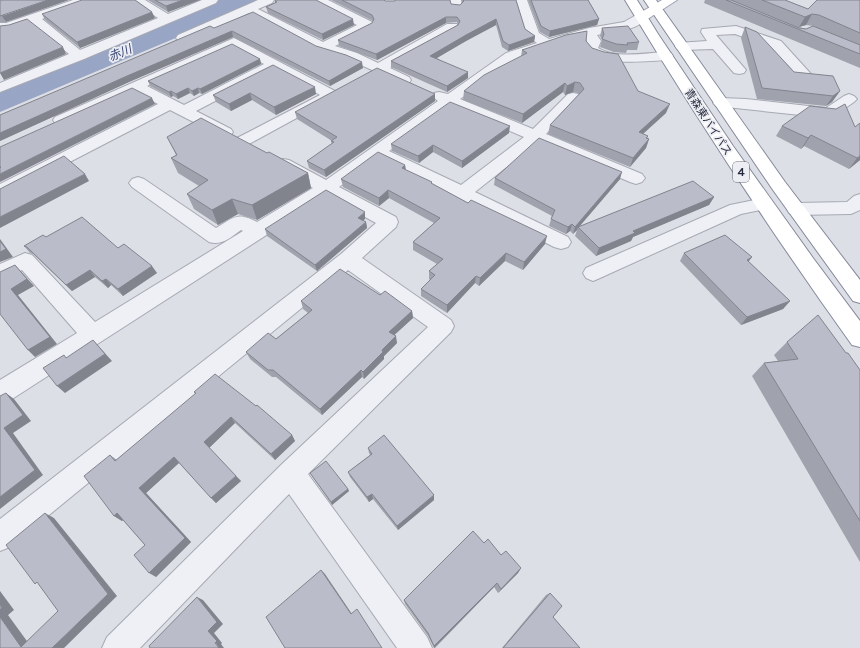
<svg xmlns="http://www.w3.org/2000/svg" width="860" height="648" viewBox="0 0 860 648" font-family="Karla,'Noto Sans JP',sans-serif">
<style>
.water{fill:#99a5c5}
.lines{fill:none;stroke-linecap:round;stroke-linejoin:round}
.minor-casing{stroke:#a6a9b3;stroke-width:2}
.major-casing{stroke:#9da1b1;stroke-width:2}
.highway-casing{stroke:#85899c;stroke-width:2}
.minor{fill:#eff0f5;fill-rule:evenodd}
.major{fill:#fff;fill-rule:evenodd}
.highway{fill:#fff;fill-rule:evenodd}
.wall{fill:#a0a3ad;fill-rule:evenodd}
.shaded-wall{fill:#82848d}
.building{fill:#babdc9;stroke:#82848d}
.labels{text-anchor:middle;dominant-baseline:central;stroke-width:3.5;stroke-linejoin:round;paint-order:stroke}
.far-street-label{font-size:11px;fill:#272a3c;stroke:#eceef4}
.far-water-label{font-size:12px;font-style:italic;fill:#33416e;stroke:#eceef4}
.shield{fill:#eceef4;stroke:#626573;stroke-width:1}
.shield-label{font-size:12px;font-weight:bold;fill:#272a3c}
</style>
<rect width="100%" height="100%" fill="#dddfe6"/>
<path class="water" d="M 219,0 L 259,0 L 197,29 L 0,112 L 0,91 Z"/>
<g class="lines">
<g class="minor-casing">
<path id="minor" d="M 73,0 L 91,0 L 89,3 L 42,19 L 80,50 L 158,18 L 131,0 L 145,0 L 168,14 L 202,0 L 218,0 L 216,3 L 84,59 L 0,92 L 0,83 L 69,54 L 31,23 L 12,30 L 0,31 L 0,23 L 6,23 Z
M 258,0 L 274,0 L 272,3 L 258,9 L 323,42 L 357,25 L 315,3 L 313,0 L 328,0 L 372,22 L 373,25 L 372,28 L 335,46 L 357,53 L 378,63 L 447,24 L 457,24 L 458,27 L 457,30 L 390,68 L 409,77 L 411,80 L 409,83 L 404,84 L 347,59 L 318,50 L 249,13 L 188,41 L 178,41 L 176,38 L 178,35 Z
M 449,0 L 461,0 L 462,6 L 460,9 L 452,9 Z
M 515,0 L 527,0 L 539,33 L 549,39 L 589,28 L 624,22 L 638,14 L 646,14 L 648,17 C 638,31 613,32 597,35 L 601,41 L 598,48 C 617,59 645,53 666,52 L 671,53 L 673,56 L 671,59 L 666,60 C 654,61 570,69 587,41 L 586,38 L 564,42 L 516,59 L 460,99 L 533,129 L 568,94 L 573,93 L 578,94 L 580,97 L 578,100 L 546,134 L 642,174 L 645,178 L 642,182 L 636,184 L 630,182 L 537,143 L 475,192 L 568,237 L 571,242 L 568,247 L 561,249 L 554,247 L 379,158 L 339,187 L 396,217 L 398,222 L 396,227 L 362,258 L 451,320 L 454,326 L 451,332 L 308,474 L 427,637 L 432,648 L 397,648 L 289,494 L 140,648 L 102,648 L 107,637 L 282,464 L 428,327 L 348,270 L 10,547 L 0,551 L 0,519 L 341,254 L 376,223 L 327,196 L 9,401 L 0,404 L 0,380 L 77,333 L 22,270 L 0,281 L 0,264 L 25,253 L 32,255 L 95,322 L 243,231 L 241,230 C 231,237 222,246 209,242 L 132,187 L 129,183 L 132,179 L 138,177 L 144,179 L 216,228 C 235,217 237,212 257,222 L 313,188 L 277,168 L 274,164 L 277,160 L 283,159 L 289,160 L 326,180 L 438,101 L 432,96 L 434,93 L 439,92 L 448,94 L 506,53 L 537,43 L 526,35 ZM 451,106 L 524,137 L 461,185 L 389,151 Z
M 736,26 L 781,41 L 811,74 L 809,77 L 804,78 L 799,77 L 771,47 L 735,34 L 716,35 L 746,70 L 744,73 L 739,74 L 734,73 L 713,49 L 682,50 L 677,49 L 675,46 L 677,43 L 707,41 L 701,32 L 702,29 Z
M 234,38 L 335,91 L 337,94 L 335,97 L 328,98 L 326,102 L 249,144 L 243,146 L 237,144 L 235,141 L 237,138 L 320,95 L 275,70 L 196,111 L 231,129 L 233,132 L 231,135 L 225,137 L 219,135 L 170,110 L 6,195 L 0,197 L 0,184 L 158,104 L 135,92 L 67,123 L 61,125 L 55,123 L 53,120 L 55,117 ZM 234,47 L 264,64 L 184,105 L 147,86 Z
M 849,94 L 854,96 L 857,99 L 854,102 L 834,116 L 829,118 L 716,106 L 713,103 L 716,100 L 721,98 L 746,99 L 826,108 L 844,96 Z
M 860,194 L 860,210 L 851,214 L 796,215 L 789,213 L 787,209 L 789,205 L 796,203 L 847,202 L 854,196 Z
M 764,198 L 770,200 L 773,204 L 770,208 L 741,214 L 600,278 L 593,281 L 586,278 L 583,273 L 586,268 L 730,205 Z"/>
</g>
<g class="major-casing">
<path id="major" d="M 662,0 L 677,0 L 646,20 L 638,20 L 636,17 L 638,14 Z"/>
</g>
<g class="highway-casing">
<path id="highway" d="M 625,0 L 637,0 L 658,34 L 733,146 L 813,258 L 860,321 L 860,347 L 852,345 C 772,233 696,118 625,0 Z
M 644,0 L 656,0 L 785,182 L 860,280 L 860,303 L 853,301 L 773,190 Z"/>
</g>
<use href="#minor" class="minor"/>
<use href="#major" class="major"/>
<use href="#highway" class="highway"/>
</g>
<path class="wall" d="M 148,0 L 200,0 L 168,12 Z
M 275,0 L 316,0 L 354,25 L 323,40 L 268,13 L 266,7 L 275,3 Z
M 331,0 L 384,0 L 385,1 L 460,5 L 462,2 L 462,0 L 516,0 L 525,29 L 535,36 L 534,42 L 508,51 L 502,47 L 496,25 L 466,41 L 437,58 L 468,78 L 447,92 L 391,67 L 391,61 L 458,25 L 457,22 L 446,23 L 377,60 L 339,46 L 338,40 L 372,23 L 373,22 L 373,21 Z
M 528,0 L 588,0 L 599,19 L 597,25 L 549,37 L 540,32 Z
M 705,0 L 785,0 L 808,9 L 860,0 L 860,68 L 704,3 ZM 806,25 L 813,26 L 816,27 L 806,29 L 799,27 Z
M 0,1 L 6,22 L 0,22 Z
M 42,14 L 155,18 L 80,48 L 45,20 Z
M 745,27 L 794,72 L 840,91 L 832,102 L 826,106 L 757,99 L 741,38 Z
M 214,28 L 316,46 L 363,68 L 330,86 L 233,37 L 129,82 L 0,141 L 0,115 Z
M 602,28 L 639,42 L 637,50 L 627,50 L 626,53 L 614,52 L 600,47 L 602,40 L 600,36 Z
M 586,41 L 592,48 L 638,91 L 666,113 L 643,134 L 647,138 L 649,139 L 646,148 L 630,167 L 548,134 L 550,125 L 579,94 L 578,93 L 573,92 L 565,95 L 563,92 L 522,123 L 463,100 L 464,91 L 521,57 L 522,50 Z
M 260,59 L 261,64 L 202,94 L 199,93 L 194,96 L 190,93 L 178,99 L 173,96 L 171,97 L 150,86 L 148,81 Z
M 273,65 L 316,94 L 276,115 L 252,100 L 231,111 L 216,102 L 213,95 Z
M 435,94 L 435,101 L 326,177 L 309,168 L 307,161 L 332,144 L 331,141 L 332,141 L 297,119 L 295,112 Z
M 860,123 L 860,160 L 849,169 L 804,146 L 801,149 L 776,136 L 782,126 L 855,127 Z
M 509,133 L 462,168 L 433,152 L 419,163 L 392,151 L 391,144 Z
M 167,137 L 267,153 L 308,173 L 311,188 L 257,220 L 238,214 L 218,225 L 194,209 L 187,194 L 199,186 L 178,173 L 171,158 L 176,155 Z
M 405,165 L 406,170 L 545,244 L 523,270 L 505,261 L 479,286 L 475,283 L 447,313 L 421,296 L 421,289 L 430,280 L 429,279 L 429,271 L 437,264 L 413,250 L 413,242 L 434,223 L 389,198 L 379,206 L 343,187 L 341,179 Z
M 495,178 L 620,179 L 579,227 L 714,197 L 709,205 L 633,237 L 631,241 L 596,256 L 575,236 L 577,230 L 573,234 L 570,231 L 566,234 L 549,226 L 552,216 L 494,185 Z
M 365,219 L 363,220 L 366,222 L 367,228 L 317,271 L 267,236 L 265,229 Z
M 46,237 L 118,248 L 157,273 L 123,296 L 111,285 L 108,288 L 95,277 L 72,291 L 33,254 L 30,253 L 24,246 Z
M 684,253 L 749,262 L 790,301 L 783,309 L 741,325 L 680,261 Z
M 380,295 L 412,311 L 413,318 L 394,335 L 397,343 L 384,356 L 384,359 L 364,379 L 362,377 L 322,415 L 276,377 L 272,377 L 250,359 L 246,352 L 276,339 L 308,313 L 303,309 L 301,301 Z
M 787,342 L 846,353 L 860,370 L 860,562 L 752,376 L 764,363 L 778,361 L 774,355 Z
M 194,392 L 292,435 L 295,441 L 275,460 L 235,423 L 209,448 L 241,481 L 216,503 L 179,463 L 146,493 L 191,542 L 156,577 L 145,545 L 123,520 L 122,521 L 114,516 L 110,455 L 117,460 L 196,394 Z
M 368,448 L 434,495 L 434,500 L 398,530 L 373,499 L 369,502 L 350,477 L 348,472 L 370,455 L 369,453 Z
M 310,473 L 348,489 L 349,491 L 332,505 Z
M 484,543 L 521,568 L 518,573 L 498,593 L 494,587 L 435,648 L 434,648 L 428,636 L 405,604 L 404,600 Z
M 550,593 L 553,617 L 580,648 L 502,648 L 546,595 Z"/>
<path class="shaded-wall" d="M 48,0 L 69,0 L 6,22 L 2,16 Z
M 183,0 L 200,0 L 168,12 L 166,6 Z
M 152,12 L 155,18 L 80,48 L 77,42 Z
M 812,14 L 806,25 L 799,27 L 805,17 Z
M 446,17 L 446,23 L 377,60 L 376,54 Z
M 353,19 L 354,25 L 323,40 L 322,34 Z
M 496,19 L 496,25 L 466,41 L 430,62 L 430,56 L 466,35 Z
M 599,19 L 597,25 L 549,37 L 550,31 Z
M 232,31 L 233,37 L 129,82 L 0,141 L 0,133 L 127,76 Z
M 535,36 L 534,42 L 508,51 L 509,45 Z
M 63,47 L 66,54 L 4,80 L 0,73 Z
M 260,59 L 261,64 L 202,94 L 200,89 Z
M 362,62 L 363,68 L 330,86 L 329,81 Z
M 468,72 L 468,78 L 447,92 L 447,86 Z
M 575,82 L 573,92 L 565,95 L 567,86 Z
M 565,83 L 563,92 L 522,123 L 523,114 Z
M 315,87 L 316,94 L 276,115 L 274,107 Z
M 188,88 L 190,93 L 178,99 L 176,94 Z
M 198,88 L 199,93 L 194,96 L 192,91 Z
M 171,91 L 173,96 L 171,97 L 169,92 Z
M 840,91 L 832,102 L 826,106 L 833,96 Z
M 250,93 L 252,100 L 231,111 L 229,104 Z
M 435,94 L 435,101 L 326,177 L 324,170 Z
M 152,98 L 155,104 L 0,182 L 0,174 Z
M 670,104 L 666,113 L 635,141 L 639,132 Z
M 510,126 L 509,133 L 462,168 L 462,161 Z
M 811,135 L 804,146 L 801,149 L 808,138 Z
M 648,136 L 645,144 L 649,139 L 646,148 L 630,167 L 633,158 Z
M 433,145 L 433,152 L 419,163 L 418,156 Z
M 860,156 L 860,160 L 849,169 L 857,158 Z
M 405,165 L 406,173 L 402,168 Z
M 622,172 L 620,179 L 578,228 L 578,227 L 577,230 L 573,234 L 575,227 Z
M 308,173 L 311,188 L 257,220 L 252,205 Z
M 85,174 L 89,181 L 0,228 L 0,217 Z
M 388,190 L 389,198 L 379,206 L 379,198 Z
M 714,197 L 709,205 L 633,237 L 631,241 L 596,256 L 599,248 L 633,231 Z
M 232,199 L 238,214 L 218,225 L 212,210 Z
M 365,212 L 365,219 L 359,224 L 358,218 Z
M 366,222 L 367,228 L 317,271 L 315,265 Z
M 572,224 L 570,231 L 566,234 L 568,227 Z
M 547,236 L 545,244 L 523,270 L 524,262 Z
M 0,239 L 13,257 L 0,262 Z
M 506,253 L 505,261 L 479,286 L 480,278 Z
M 752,257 L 746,265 L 747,260 Z
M 15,265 L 34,286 L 18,295 L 57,344 L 35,357 L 28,350 L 11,289 Z
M 152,266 L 157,273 L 123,296 L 118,289 Z
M 90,270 L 95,277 L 72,291 L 66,285 Z
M 476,276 L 475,283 L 447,313 L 447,305 Z
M 106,279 L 111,285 L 108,288 L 102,281 Z
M 790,301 L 783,309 L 741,325 L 747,317 Z
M 412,311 L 413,318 L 390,339 L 389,332 Z
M 396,336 L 397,343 L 384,356 L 384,359 L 364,379 L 363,372 L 382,350 Z
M 93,340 L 112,361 L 65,393 L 57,386 Z
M 361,370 L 362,377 L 322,415 L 320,409 Z
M 6,393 L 14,399 L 31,421 L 13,433 L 43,475 L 0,509 L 0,497 Z
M 231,417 L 235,423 L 209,448 L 204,442 Z
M 292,435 L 295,441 L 275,460 L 271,454 Z
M 174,457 L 180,462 L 146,493 L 191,542 L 156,577 L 149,573 L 139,488 Z
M 236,476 L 241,481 L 216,503 L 211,498 Z
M 348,489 L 349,491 L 332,505 L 331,502 Z
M 372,494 L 373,499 L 369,502 L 367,497 Z
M 434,495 L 434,500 L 398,530 L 397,526 Z
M 45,513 L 54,518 L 117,596 L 64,648 L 52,648 L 108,594 Z
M 117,513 L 125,518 L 122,521 L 114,516 Z
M 521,568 L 518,573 L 498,593 L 501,589 Z
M 321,570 L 325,574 L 354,617 L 351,614 Z
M 497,583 L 494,587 L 434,648 L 434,646 Z
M 0,591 L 14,610 L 8,615 L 32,648 L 21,647 L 0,617 Z
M 197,597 L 203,600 L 223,624 L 214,633 L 222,643 L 221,644 L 224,648 L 219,648 L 208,631 Z"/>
<path class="building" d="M 2,0 L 48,0 L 0,16 L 0,1 Z
M 82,0 L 135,0 L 152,12 L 77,42 L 42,14 Z
M 155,0 L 183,0 L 166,6 Z
M 276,0 L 316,0 L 353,19 L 322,34 L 266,7 L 277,2 L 275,1 Z
M 342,0 L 384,0 L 385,1 L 395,1 L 395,0 L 450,0 L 451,4 L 460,5 L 464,1 L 463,0 L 516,0 L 525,29 L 535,36 L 509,45 L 503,41 L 496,19 L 466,35 L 430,56 L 468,72 L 447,86 L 391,61 L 458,25 L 460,21 L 457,17 L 446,17 L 376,54 L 338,40 L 372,23 L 374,19 L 372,15 Z
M 531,0 L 588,0 L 599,19 L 550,31 L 541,26 Z
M 726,0 L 731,0 L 799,28 L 806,29 L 813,26 L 860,45 L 860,54 Z
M 762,0 L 785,0 L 808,9 L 817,0 L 860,0 L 860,33 L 819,15 L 812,14 L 805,17 Z
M 253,12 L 316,46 L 346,55 L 362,62 L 329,81 L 232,31 L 127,76 L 0,133 L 0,115 L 210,26 L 214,28 Z
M 27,19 L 63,47 L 0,73 L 0,26 L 9,25 Z
M 628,26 L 639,42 L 627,43 L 628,45 L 616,44 L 602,39 L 604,34 L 602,28 Z
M 745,27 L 757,32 L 794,72 L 833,76 L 840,91 L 833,96 L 762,88 Z
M 587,31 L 586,41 L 592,48 L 604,52 L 618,54 L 638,91 L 670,104 L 639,132 L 648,136 L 646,138 L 649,139 L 633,158 L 550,125 L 584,89 L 580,83 L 575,82 L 567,86 L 565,83 L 523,114 L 464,91 L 484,75 L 527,53 L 522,50 L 566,35 Z
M 232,44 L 260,59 L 200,89 L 198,88 L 192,91 L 188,88 L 176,94 L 171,91 L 169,92 L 148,81 Z
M 273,65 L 315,87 L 274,107 L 250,93 L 229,104 L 213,95 Z
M 377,68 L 435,94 L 324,170 L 307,161 L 334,142 L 331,141 L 337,137 L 295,112 Z
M 132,88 L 152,98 L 0,174 L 0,168 L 1,167 L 0,167 L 0,147 Z
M 450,102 L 510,126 L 462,161 L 433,145 L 418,156 L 391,144 Z
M 845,104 L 855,127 L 860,123 L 860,156 L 857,158 L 811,135 L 808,138 L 782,126 L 810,106 L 836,109 Z
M 201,118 L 267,153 L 269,152 L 308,173 L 252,205 L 232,199 L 212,210 L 187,194 L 208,180 L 171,158 L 177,155 L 167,137 Z
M 539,138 L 622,172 L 575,227 L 572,224 L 568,227 L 551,219 L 555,210 L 495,178 Z
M 378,152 L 405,165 L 402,168 L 432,182 L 431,183 L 468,203 L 471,200 L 547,236 L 524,262 L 506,253 L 480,278 L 476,276 L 447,305 L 421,289 L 435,275 L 429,271 L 443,259 L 413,242 L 440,218 L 388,190 L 379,198 L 341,179 Z
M 64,156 L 85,174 L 0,217 L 0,189 Z
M 693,181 L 714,197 L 633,231 L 635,233 L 599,248 L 578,227 Z
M 326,190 L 365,212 L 358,218 L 366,222 L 315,265 L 265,229 Z
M 82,217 L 118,248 L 124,244 L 152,266 L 118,289 L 106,279 L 102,281 L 90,270 L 66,285 L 27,247 L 24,246 L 43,235 L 46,237 Z
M 725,235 L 752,257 L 747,260 L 790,301 L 747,317 L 684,253 Z
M 0,241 L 6,249 L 0,252 Z
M 15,265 L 27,279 L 11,289 L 50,337 L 28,350 L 0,314 L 0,272 Z
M 340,269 L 380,295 L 385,291 L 412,311 L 389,332 L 396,336 L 382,350 L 383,352 L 363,372 L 361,370 L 320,409 L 273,370 L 268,370 L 246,352 L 268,333 L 276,339 L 312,310 L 301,301 Z
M 818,315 L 846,353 L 848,353 L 860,370 L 860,521 L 764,363 L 798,359 L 787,342 Z
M 93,340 L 105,354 L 57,386 L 43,368 L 64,355 L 66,358 Z
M 215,374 L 256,406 L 257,405 L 292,435 L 271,454 L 231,417 L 204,442 L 236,476 L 211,498 L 174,457 L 139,488 L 185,538 L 149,573 L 134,555 L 145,545 L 117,513 L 114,516 L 84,476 L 110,455 L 115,461 L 196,393 L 194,392 Z
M 6,393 L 23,415 L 4,428 L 35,470 L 0,497 L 0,396 Z
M 384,435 L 434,495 L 397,526 L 372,494 L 367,497 L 348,472 L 372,454 L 368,448 Z
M 326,461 L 348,489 L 331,502 L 310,473 Z
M 45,513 L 108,594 L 52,648 L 0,648 L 0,617 L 21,647 L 58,611 L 37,582 L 35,584 L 6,545 Z
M 473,531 L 484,543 L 488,539 L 501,555 L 506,551 L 521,568 L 501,589 L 497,583 L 434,646 L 428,633 L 404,600 Z
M 321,570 L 351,614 L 357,609 L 382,648 L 285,648 L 266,617 Z
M 550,593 L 562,606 L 553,617 L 580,648 L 503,648 Z
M 197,597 L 217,622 L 208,631 L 217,641 L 215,643 L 219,648 L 150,648 L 149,646 Z
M 0,604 L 2,608 L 0,610 Z"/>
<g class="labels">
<g class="far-street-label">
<text transform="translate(708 122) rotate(57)">青森東バイパス</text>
</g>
<g class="far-water-label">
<text transform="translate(120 53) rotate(-23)">赤川</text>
</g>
<rect class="shield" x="733" y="162" width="16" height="20" rx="3"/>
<g class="shield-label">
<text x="741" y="172">4</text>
</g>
</g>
</svg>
